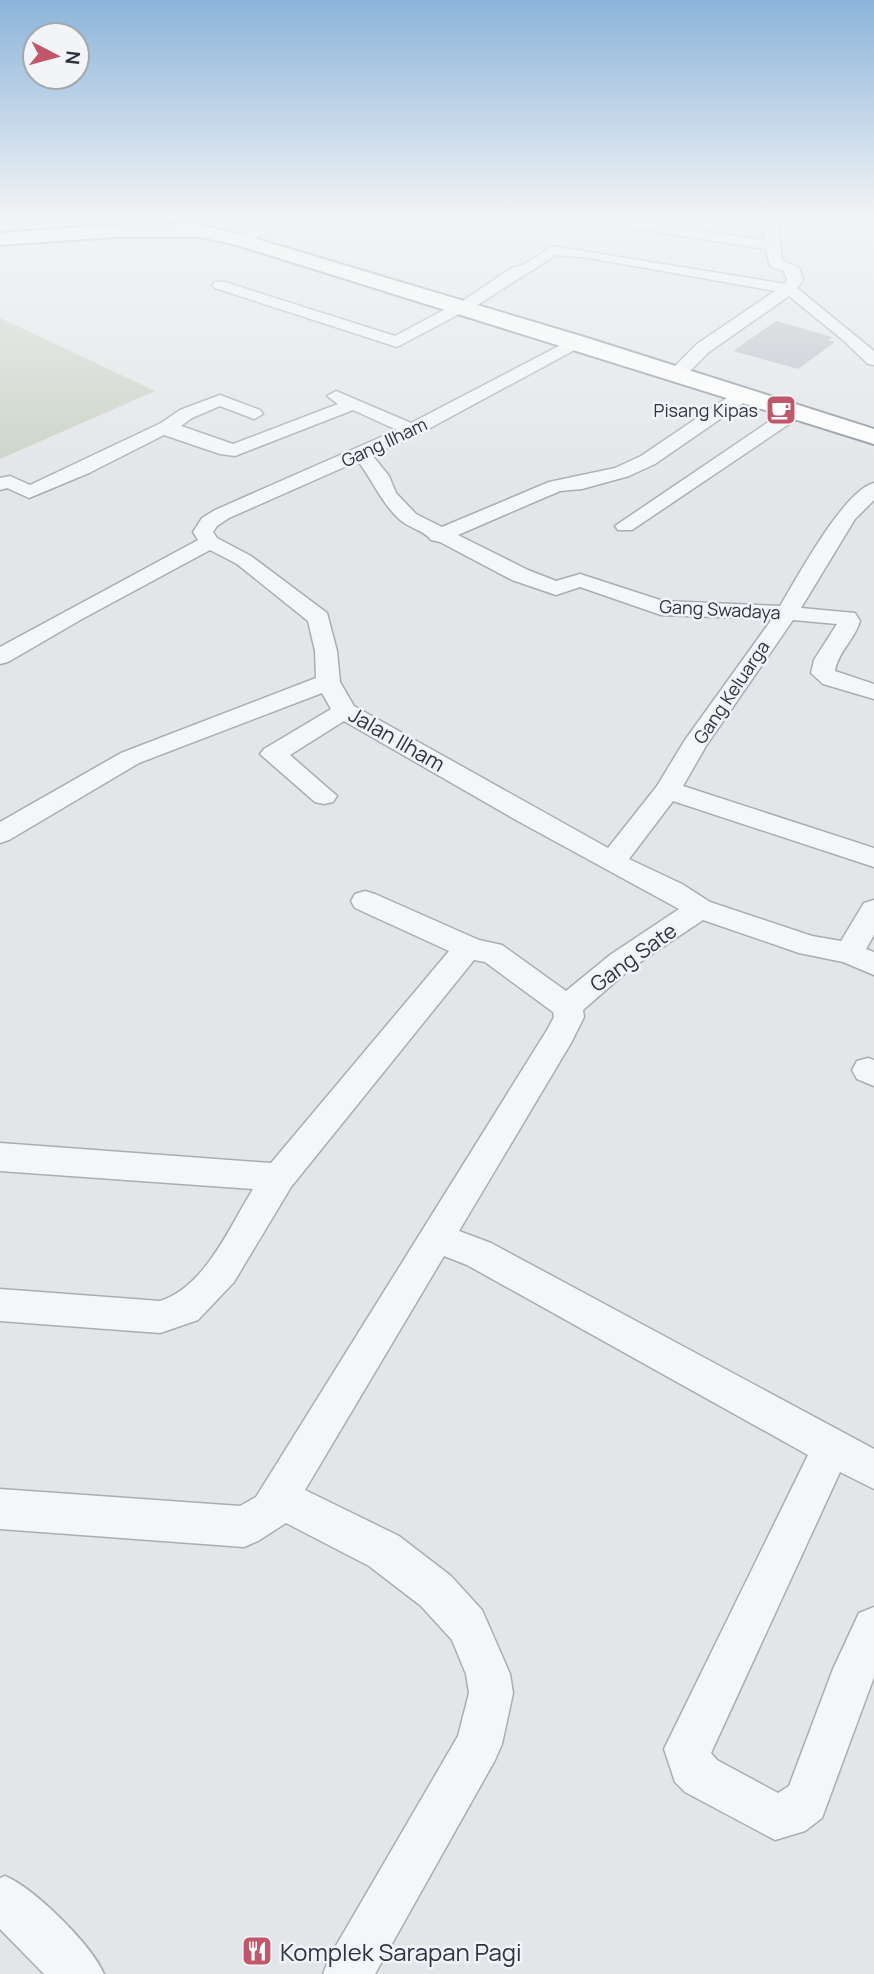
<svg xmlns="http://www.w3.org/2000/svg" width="874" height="1974" viewBox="0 0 874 1974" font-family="Manrope,sans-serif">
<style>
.green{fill:#c9d2c5}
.building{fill:#bbbfc6}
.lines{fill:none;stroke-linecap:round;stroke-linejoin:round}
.minor-casing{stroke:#a9adb3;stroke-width:3}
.tertiary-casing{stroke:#a9adb3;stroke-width:4}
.trunk-casing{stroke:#8c949e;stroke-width:4}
.minor{fill:#f5f6f8;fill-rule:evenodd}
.tertiary{fill:#f5f6f8;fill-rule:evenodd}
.trunk{fill:#fff;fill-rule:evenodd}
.labels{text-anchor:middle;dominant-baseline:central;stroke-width:5;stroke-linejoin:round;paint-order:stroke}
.far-poi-label{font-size:18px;fill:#2d3440;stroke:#f2f4f7;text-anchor:end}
.far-street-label{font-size:18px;fill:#2d3440;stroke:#f2f4f7}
.street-label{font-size:21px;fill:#2d3440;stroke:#f2f4f7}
.near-poi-label{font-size:24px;fill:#2d3440;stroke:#f2f4f7;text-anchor:start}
</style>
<rect width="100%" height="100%" fill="#e3e6e9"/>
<path class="green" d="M 0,318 L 155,391 L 0,459 Z"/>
<path class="building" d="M 776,321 L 832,337 L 828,340 L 835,342 L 798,369 L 733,351 Z"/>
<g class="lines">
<g class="minor-casing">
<path id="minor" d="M 280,215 L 298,215 L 256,238 L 251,239 L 244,235 Z
M 571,215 L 606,215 L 765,241 L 763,215 L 777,215 L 782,260 L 799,268 L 803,280 L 797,288 L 874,351 L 874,365 L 868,364 L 843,340 L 789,296 L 709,352 L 684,377 L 672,377 L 669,373 L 672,369 L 697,344 L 775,291 L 583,257 L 556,255 L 476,306 L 466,307 L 465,311 L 397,347 L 215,288 L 212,285 L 215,282 L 225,282 L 395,336 L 453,305 L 463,304 L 464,300 L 510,269 L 525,264 L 553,246 L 785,284 L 787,280 L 784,271 L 770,266 L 766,249 L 578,219 Z
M 576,337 L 584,342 L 582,346 L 419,434 L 372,455 L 389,476 L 396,493 L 416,514 L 442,527 L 549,482 L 615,468 L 641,456 L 737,391 L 749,391 L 752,395 L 749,399 L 655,464 L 629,476 L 582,489 L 560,491 L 458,535 L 528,570 L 556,581 L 580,574 L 663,601 L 780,606 C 797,578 844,490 874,483 L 874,500 L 855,519 L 801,608 L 855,613 L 860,621 C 855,639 838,652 835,671 L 874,684 L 874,699 L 823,684 L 811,673 L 814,660 L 837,624 L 793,620 L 706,746 L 683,786 L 874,848 L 874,867 L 673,801 L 629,859 L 682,884 L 710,902 L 812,936 L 841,941 L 864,903 L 874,900 L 874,935 L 866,949 L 874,952 L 874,975 L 843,962 L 799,953 L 703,920 L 630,969 L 583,1010 L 584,1017 L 571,1043 L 459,1231 L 491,1243 L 874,1449 L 874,1489 L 840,1472 L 711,1753 L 717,1760 L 778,1793 L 789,1786 L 833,1669 L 859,1613 L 874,1607 L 874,1677 L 822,1818 L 805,1831 L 775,1840 L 685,1792 L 675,1782 L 664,1749 L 808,1455 L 467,1265 L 444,1256 L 305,1490 L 399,1536 L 451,1576 L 482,1610 L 510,1674 L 513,1693 L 502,1744 L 495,1760 L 375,1974 L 323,1974 L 330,1956 L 458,1736 L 469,1693 L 466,1674 L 452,1640 L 421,1606 L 369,1566 L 286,1523 L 258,1541 L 244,1547 L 0,1529 L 0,1489 L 240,1506 L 256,1497 L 547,1030 L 554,1017 L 553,1012 L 485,962 L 474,960 L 291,1187 L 234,1282 L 198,1320 L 160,1333 L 0,1321 L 0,1289 L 160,1301 C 205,1287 230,1226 253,1189 L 0,1171 L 0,1143 L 271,1163 L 449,951 L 355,908 L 351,901 L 355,894 L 365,891 L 375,894 L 479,940 L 502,945 L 566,991 L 610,955 L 679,909 L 516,820 L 344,721 L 290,755 L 337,796 L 333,802 L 324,804 L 315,802 L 260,754 L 264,749 L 331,709 L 322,693 L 139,763 L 9,840 L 0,843 L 0,822 L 121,753 L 316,678 L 315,651 L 308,621 L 237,564 L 210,550 L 82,619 L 8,662 L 0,664 L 0,647 L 198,540 L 193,532 L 202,518 L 215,510 L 397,430 L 353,410 L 235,456 L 220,454 L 164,435 L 89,473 L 29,498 L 7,488 L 0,490 L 0,478 L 10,476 L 30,485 L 161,423 L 180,410 L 220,395 L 260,410 L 263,414 L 254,419 L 220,406 L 192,418 L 181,426 L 233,444 L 338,404 L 327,396 L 336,391 L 411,423 ZM 358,461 C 373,481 381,502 399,519 C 408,528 424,530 431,540 L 440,542 L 512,580 L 556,595 L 580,587 L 661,615 L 772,619 L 685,740 L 657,786 L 608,848 L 354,706 L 340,682 L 337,651 L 327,613 L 251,556 L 217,538 L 213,532 L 217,526 L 229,518 Z
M 795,407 L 804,412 L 801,416 L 632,530 L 618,530 L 615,526 L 789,408 Z
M 868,1058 L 874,1060 L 874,1086 L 857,1079 L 852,1070 L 857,1061 Z
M 5,1876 C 34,1888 92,1945 104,1974 L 44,1974 L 0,1929 L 0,1878 Z"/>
</g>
<g class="tertiary-casing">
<path id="tertiary" d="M 162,215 L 186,215 L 197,223 L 193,234 L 179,234 L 177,230 L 178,225 Z"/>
</g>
<g class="trunk-casing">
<path id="trunk" d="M 115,225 L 200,225 L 250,237 L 584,337 L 874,429 L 874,444 L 237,245 L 200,237 L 115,237 L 0,245 L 0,233 Z"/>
</g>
<use href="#minor" class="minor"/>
<use href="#tertiary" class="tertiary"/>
<use href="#trunk" class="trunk"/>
</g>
<linearGradient id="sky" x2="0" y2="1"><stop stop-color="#8cb4da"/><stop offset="0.44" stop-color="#f2f4f5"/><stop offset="1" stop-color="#f2f4f5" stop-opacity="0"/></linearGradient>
<rect width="874" height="492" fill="url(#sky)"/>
<defs>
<g id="cafe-square" transform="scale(1.575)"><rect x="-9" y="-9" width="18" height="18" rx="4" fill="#c0576a" stroke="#f2f4f7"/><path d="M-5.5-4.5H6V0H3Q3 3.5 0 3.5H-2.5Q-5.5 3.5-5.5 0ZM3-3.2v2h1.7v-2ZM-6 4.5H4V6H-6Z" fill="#fff"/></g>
<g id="restaurant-square" transform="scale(1.575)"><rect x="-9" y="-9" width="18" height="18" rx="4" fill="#c0576a" stroke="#f2f4f7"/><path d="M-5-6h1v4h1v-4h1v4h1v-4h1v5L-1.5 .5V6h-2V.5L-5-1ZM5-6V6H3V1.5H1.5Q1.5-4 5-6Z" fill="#fff"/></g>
</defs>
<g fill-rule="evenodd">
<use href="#cafe-square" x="781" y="410"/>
<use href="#restaurant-square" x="257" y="1951"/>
</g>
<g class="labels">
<g class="far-poi-label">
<text x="758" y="410">Pisang Kipas</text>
</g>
<g class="far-street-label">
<text transform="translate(384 442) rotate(-25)">Gang Ilham</text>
<text transform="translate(720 609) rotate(3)">Gang Swadaya</text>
<text transform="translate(731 692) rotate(-56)">Gang Keluarga</text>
</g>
<g class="street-label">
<text transform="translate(397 739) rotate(30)">Jalan Ilham</text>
<text transform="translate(633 957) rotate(-36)">Gang Sate</text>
</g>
<g class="near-poi-label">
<text x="280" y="1951">Komplek Sarapan Pagi</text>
</g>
</g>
<g transform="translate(56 56) rotate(96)"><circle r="33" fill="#f2f4f7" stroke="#a3a7ae" stroke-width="2"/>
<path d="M0-5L12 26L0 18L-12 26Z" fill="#c0576a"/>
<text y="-10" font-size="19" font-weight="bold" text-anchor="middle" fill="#2d3440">N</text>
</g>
</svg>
